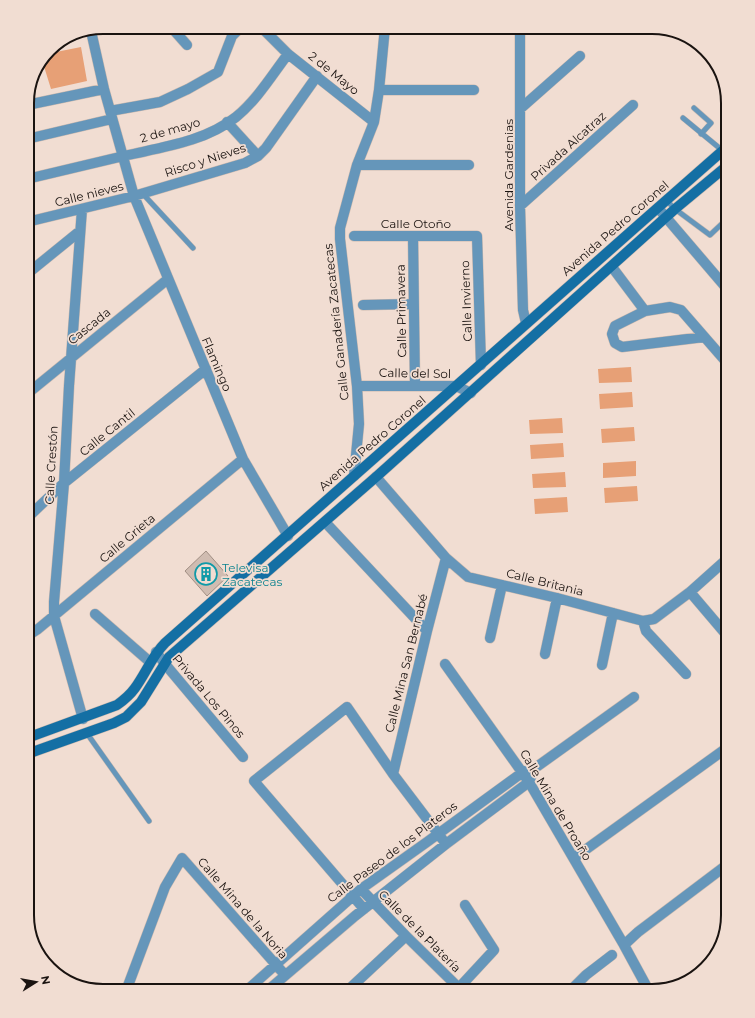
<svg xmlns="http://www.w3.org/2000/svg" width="755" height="1018" viewBox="0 0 755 1018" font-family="Montserrat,sans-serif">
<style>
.green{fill:#e7a076}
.building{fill:#d0bcb1;stroke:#a18f84}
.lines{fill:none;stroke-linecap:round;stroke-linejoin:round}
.service-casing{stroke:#cab9af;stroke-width:6}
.minor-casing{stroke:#cab9af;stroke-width:11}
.secondary-casing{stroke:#cab9af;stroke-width:11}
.service{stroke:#6596ba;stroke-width:5}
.minor{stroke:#6596ba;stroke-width:10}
.secondary{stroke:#146fa4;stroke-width:10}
.labels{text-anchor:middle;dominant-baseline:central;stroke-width:3.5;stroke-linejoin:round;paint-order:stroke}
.street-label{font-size:12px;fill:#1a1310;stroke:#f1ddd2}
.culture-label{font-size:12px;fill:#0d838f;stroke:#f1ddd2;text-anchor:start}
.rim{fill:none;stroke:#1a1310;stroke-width:2}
</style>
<rect width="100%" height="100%" fill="#f1ddd2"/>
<path class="green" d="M 81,47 L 87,81 L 51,89 L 42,60 L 46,54 Z
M 631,367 L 632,382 L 599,383 L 598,369 Z
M 632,392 L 633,407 L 600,409 L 599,394 Z
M 562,418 L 563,433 L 530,434 L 529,420 Z
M 634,427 L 635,441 L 602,443 L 601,429 Z
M 563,443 L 564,457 L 531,459 L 530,445 Z
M 636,461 L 636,476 L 603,478 L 603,463 Z
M 565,472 L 566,487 L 533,488 L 532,474 Z
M 637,486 L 638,501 L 605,503 L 604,488 Z
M 567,497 L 568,512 L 535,514 L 534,499 Z"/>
<path class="building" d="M 206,551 L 228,576 L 207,596 L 185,571 Z"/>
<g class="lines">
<g class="service-casing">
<path id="service" d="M 694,108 L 711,123 L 701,134
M 683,118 L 723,151
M 143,194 L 193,248
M 666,200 L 675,209 L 710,235 L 728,218
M 86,732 L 149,821"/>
</g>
<g class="minor-casing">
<path id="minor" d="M 171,27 L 187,45
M 261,27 L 288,54 L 374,122
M 520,27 L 520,206 L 523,310 L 526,323
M 91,31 L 104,89 L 134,196 L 243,459 L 288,536
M 379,90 L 474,90
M 27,105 L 104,89
M 520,109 L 580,56
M 110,111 L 160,102 L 188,89 L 218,72 L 232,36 L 241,27
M 227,122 L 258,156
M 27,139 L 112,119
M 357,165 L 469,165
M 27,179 C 61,171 94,163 128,155 C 164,147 206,141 236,117 C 257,100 272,75 288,54
M 520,206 L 633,105
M 658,208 L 728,290
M 82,209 L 69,386 L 64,483 L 54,602 L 54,616 L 83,719
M 27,222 L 134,196 L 245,163 L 258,156 L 266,148 L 317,76
M 354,236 L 477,236 L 481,365
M 413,236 L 415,386
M 612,267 L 645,311
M 27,274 L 80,231
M 363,305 L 413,304
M 704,337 L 622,347 L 615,343 L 612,334 L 615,326 L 645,311 L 670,307 L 681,310 L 728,364
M 357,386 L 456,386 L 471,393
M 27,394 L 168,279
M 354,476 L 359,424 L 357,386 L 340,239 L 340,228 L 357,165 L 374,122 L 379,90 L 385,27
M 376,477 L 446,558 L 468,577 L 557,598 L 643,621 L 654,619 L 690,592 L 728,558
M 27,518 L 64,483 L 206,369
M 325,522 L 427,631
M 690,592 L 724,632
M 95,614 L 150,662
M 643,621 L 646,631 L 686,674
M 27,636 L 38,629 L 243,459
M 490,638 L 502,585
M 156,652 L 165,664 L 243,757
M 545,654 L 557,598
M 445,664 L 529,782 L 624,945 L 649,991
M 602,665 L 613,613
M 393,774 L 427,631 L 446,558
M 574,858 L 728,747
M 361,889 L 406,936 L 462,991
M 364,909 L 254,781 L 347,707 L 393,774 L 446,844
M 624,945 L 638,932 L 728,864
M 716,955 L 718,952
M 126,991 L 165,887 L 182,858 L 285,975
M 246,991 L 361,889 L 427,842 L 523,772 L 535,768 L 634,697
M 267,991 L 355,916 L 446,844 L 529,782 L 531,777
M 347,991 L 406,936
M 456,991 L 494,950 L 465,905
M 570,991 L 586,975 L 612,955"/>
</g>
<g class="secondary-casing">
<path id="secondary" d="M 27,738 L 117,705 C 124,700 130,695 135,688 C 146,673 152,656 165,643 C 354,478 540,311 728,146
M 27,754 L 114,723 L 126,717 L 141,702 L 169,657 L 376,477 L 675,209 L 728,165"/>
</g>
<use href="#service" class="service"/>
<use href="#minor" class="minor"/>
<use href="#secondary" class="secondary"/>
</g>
<defs>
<g id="building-ring" transform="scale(1.15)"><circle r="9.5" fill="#f1ddd2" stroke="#0f9aa8" stroke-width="1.5"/><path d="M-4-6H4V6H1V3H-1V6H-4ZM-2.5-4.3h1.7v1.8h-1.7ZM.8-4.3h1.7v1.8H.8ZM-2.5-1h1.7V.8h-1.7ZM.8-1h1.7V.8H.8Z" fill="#0f9aa8"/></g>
</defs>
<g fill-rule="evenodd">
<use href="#building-ring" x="206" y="574"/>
</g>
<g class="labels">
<g class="street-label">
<text transform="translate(334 73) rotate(39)">2 de Mayo</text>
<text transform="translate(170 130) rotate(-16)">2 de mayo</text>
<text transform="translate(568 146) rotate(-42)">Privada Alcatraz</text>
<text transform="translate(205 160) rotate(-18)">Risco y Nieves</text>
<text transform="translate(508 175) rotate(-90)">Avenida Gardenias</text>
<text transform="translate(89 194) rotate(-14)">Calle nieves</text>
<text x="416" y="223">Calle Otoño</text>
<text transform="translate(615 228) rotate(-41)">Avenida Pedro Coronel</text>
<text transform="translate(466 301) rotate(-92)">Calle Invierno</text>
<text transform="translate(401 311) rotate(-91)">Calle Primavera</text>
<text transform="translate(336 322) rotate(-96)">Calle Ganadería Zacatecas</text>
<text transform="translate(89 326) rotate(-39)">Cascada</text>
<text transform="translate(217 364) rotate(67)">Flamingo</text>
<text transform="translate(415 373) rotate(1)">Calle del Sol</text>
<text transform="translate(107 432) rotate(-39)">Calle Cantil</text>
<text transform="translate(372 443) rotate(-41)">Avenida Pedro Coronel</text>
<text transform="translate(51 465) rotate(-87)">Calle Crestón</text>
<text transform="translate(127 538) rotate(-40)">Calle Grieta</text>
<text transform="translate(545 582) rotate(14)">Calle Britania</text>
<text transform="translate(406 663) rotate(-76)">Calle Mina San Bernabé</text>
<text transform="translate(209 696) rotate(50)">Privada Los Pinos</text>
<text transform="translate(556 805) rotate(59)">Calle Mina de Proaño</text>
<text transform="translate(392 852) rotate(-37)">Calle Paseo de los Plateros</text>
<text transform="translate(243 908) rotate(49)">Calle Mina de la Noria</text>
<text transform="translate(420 931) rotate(45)">Calle de la Platería</text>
</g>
<g class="culture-label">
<text x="222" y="567">Televisa<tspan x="222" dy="14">Zacatecas</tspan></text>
</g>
</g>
<path d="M0 0H755V1018H0ZM103 34H652A69 69 0 0 1 721 103V915A69 69 0 0 1 652 984H103A69 69 0 0 1 34 915V103A69 69 0 0 1 103 34Z" fill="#f1ddd2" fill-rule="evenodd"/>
<path class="rim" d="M103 34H652A69 69 0 0 1 721 103V915A69 69 0 0 1 652 984H103A69 69 0 0 1 34 915V103A69 69 0 0 1 103 34Z"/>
<g transform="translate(36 982) rotate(79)" stroke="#f1ddd2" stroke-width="3" paint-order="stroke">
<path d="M0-3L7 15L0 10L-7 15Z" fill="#1a1310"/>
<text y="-6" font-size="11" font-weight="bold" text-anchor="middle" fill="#1a1310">N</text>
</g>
</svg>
